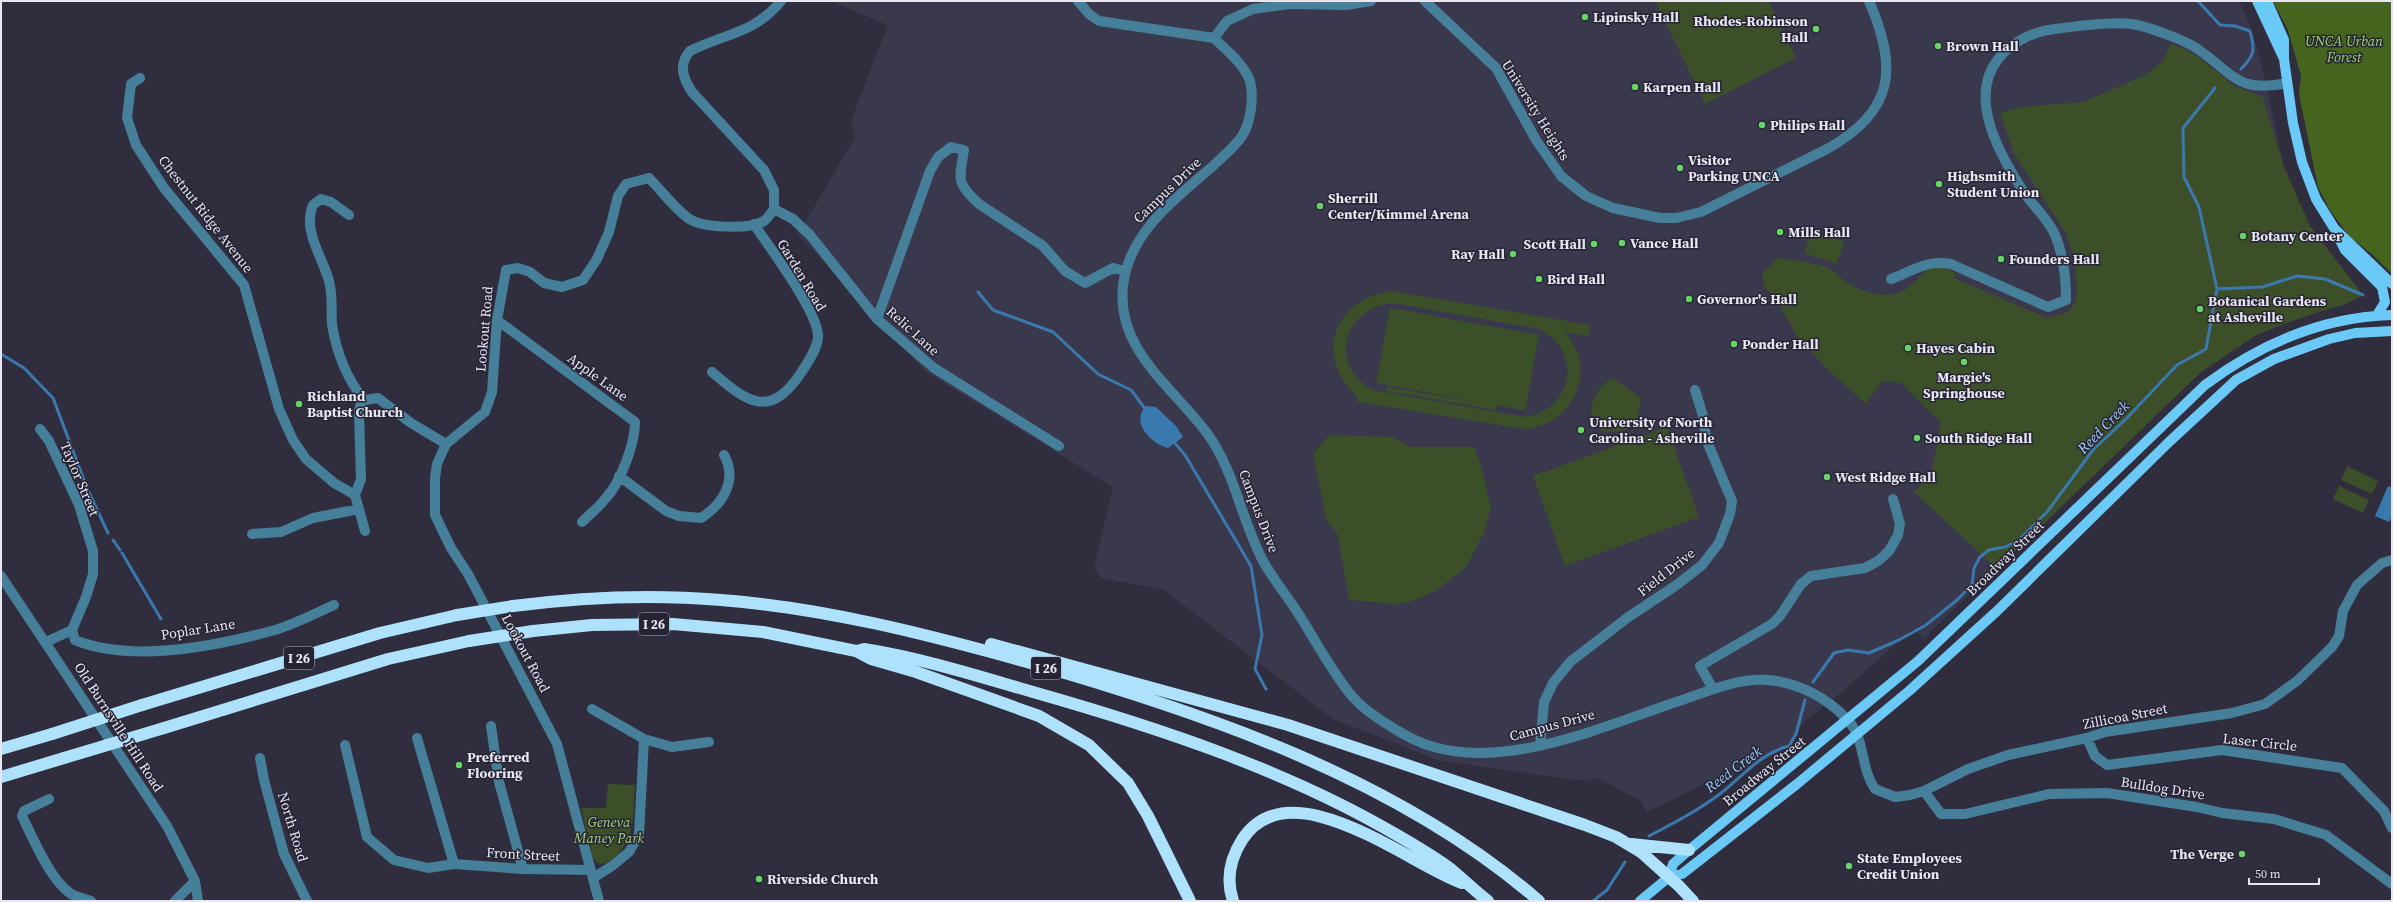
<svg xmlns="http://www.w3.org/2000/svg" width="2393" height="902" viewBox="0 0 2393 902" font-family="'Source Serif 4',serif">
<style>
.built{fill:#3a384d}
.green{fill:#3c4f28;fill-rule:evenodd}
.forest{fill:#45651f}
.water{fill:#3a79ad}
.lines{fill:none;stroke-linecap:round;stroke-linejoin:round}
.stream{stroke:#3a79ad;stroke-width:3}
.minor{stroke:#467f9a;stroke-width:10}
.major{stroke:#6ac9f7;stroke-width:10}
.highway{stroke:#ade1fc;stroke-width:12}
.highway-bridge{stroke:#ade1fc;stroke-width:12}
.poi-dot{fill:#67d466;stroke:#262434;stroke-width:1.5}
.labels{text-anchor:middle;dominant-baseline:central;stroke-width:3;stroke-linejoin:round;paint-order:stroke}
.shield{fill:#262434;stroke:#adacb8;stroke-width:1}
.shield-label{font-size:13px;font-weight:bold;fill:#e7e6f1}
.poi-label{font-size:14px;font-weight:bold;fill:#e7e6f1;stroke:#262434;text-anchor:start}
.park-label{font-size:14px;font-style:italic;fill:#a4d374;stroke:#262434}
.street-label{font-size:14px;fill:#e7e6f1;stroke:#262434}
.water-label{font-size:15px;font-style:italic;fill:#9ecffb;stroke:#262434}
</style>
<rect width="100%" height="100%" fill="#302e3e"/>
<path class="built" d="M 831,1 L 2239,1 L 2250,25 L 2262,67 L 2284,167 L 2310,226 L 2363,295 L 2346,304 L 2309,315 L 2258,334 L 2200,373 L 1923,639 L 1913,628 L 1842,692 L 1807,719 L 1781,752 L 1725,779 L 1714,779 L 1647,812 L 1641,801 L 1600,779 L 1577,780 L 1437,760 L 1333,719 L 1164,590 L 1101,578 L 1094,568 L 1113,487 L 926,372 L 797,233 L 810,214 L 855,138 L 851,121 L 888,25 Z"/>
<path class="green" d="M 1655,1 L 1768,1 L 1796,58 L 1705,104 Z
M 2171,43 L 2196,55 L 2233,85 L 2263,97 L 2284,167 L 2310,226 L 2363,295 L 2346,304 L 2309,315 L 2258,334 L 2200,373 L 1997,569 L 1914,492 L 1931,475 L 1941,423 L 1901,383 L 1882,381 L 1866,404 L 1826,368 L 1796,335 L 1780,306 L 1765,287 L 1762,274 L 1777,258 C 1794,260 1812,262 1828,268 C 1834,271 1840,277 1845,281 C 1859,291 1876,297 1894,294 C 1924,288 1918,254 1956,273 L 1954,278 L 2047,318 L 2068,312 L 2075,302 L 2077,292 L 2075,260 L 2066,234 L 2014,153 L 2000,113 L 2021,107 L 2082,102 L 2144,76 L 2163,61 Z
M 1811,231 L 1844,242 L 1837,264 L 1804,253 Z
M 1392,291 L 1590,325 L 1588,336 L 1565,332 C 1570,339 1575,346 1578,354 C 1589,391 1562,426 1525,429 L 1357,402 L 1358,397 C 1312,357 1334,298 1392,291 ZM 1385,304 L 1400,304 L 1539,329 C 1583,351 1574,409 1525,417 L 1373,390 C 1331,367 1340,316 1385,304 Z
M 1390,308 L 1539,335 L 1525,411 L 1497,405 L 1496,410 L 1386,391 L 1387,387 L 1484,403 L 1376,383 Z
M 1613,378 L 1641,398 C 1639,427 1630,435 1601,431 C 1599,427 1593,422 1592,418 C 1588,403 1600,384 1613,378 Z
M 1667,427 L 1699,517 L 1565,566 L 1533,476 Z
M 1329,435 L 1392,437 L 1410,447 L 1474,447 L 1481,465 L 1491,508 L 1484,533 L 1466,567 L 1437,590 L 1410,602 L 1395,604 L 1349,600 L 1338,535 L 1326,519 L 1313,454 Z
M 2347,466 L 2378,481 L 2372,494 L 2341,480 Z
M 2339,486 L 2369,500 L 2363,513 L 2333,499 Z
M 608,784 L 635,785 C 633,810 636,837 617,855 C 611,861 606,865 598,863 L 593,858 L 581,808 L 606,808 Z"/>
<path class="forest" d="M 2273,1 L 2392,1 L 2392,274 L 2373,255 L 2350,237 L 2331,212 L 2318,187 L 2299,94 L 2301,76 L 2288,30 Z"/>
<path class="water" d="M 1146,406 L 1156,407 L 1176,426 L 1183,437 L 1168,448 C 1151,444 1130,422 1146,406 Z
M 2388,486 L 2392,488 L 2392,516 L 2389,522 L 2375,516 Z"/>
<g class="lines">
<path class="stream" d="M 2198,1 L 2220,25 L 2235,26 L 2250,31 C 2255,49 2255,55 2241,69
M 2217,289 L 2262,287 L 2297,276 L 2325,279 L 2363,295
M 978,292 L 993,310 L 1053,332 L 1098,374 L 1131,390 L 1146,410
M 1,354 L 24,368 L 53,398 L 87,488 L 108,533
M 1173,441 L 1185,455 L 1251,566 L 1262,635 L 1255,669 L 1266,689
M 113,540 L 120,550
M 122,553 L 161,619
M 1813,682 L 1834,653 L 1848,650 L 1869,653 L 1899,640 L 1926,625 L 1957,600 L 1972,585 L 1974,568 L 1980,557 L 1989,550 L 2005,547 L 2018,541 L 2047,512 L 2093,450 L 2127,418 L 2177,365 L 2206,349 L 2217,289 L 2199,207 L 2184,177 L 2183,128 L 2215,88
M 1649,836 C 1674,823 1699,810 1721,793 C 1743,776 1761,753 1789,746 L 1796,734 L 1805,700
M 1593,901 L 1607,890 L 1625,862"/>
<path class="minor" d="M 1078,1 L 1089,14 L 1099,21 L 1214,38
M 1371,1 L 1346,5 L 1289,4 L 1253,9 L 1227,21 L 1214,38 C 1227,51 1244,64 1250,81 C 1254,97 1251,122 1242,136 C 1235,147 1222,157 1213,166 C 1175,199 1129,232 1123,286 C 1116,350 1173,387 1207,433 C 1235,472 1241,519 1263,561 C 1273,579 1287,596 1298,613 C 1314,638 1333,674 1352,696 C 1362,708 1377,718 1390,726 C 1404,735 1418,743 1434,747 C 1510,769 1607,725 1679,701 C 1706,692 1737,678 1767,680 C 1797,682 1826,697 1847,719 C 1866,739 1860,768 1875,789 L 1895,797 L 1910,795 L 1924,791 L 1968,769 L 2008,755 L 2087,738 L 2105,732 L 2232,713 L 2265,704 L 2297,681 L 2332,647 L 2339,636 L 2343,611 L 2357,585 L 2382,563 L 2392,560
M 1425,1 L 1496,68 L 1536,140 L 1561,176 L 1586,196 L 1613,208 L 1660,218 L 1676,218 L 1701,212 L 1827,149 C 1895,111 1898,68 1869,1
M 140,78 L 131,84 L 127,118 L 136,145 L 164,188 L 244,285 L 279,409 L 293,440 L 306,459 L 334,483 L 355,495 L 365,531
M 774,209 L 793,219 L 810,235 L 877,319 L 934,368 L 1059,446
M 349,215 L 331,202 L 321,199 L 313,205 C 302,230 323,258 329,281 C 333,295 331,310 332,324 C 336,351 347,379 364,400
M 1891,279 C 1915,270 1925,260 1951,264 L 2048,307 L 2066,300 C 2066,278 2064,256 2055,235 C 2049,220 2034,207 2025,194 C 2001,157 1966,98 1999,58 C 2010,44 2030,33 2048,30 C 2070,27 2110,21 2132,24 C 2146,26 2188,41 2199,50 C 2235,75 2237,93 2287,83
M 877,319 L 930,171 L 938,157 L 951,147 L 964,150 C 959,180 956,183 979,204 L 1043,246 L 1065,271 L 1085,283 L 1113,268 L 1125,271
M 497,320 L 635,422 C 635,443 621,482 606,498 C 599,507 590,514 582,522
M 712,372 C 747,402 769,420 801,373 C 807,363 817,350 818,338 C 820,314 769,247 754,224
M 40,429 L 49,441 L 79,505 L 93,551 L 93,574 L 86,597 L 72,630 L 46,642
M 619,476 L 666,511 L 679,516 L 701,518 C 723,504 738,480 724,455
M 355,495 L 361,479 L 359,413 L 360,406 L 364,400 L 378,398 L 411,423 L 446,444
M 252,534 L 281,532 L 313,518 L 359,509
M 1,576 L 167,826 L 195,881 L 198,901
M 72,630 L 75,640 C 131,663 217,646 275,630 C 295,624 314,614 334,605
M 1713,689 L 1700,666 L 1772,624 L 1780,616 L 1801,584 L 1811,576 L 1865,568 L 1878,561 L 1889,551 L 1898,535 L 1900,524 L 1893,499
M 592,709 L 644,739 L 672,747 L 709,742
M 491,726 L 499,782 L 523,869
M 417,738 L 454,864
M 2087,738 L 2095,756 L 2107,765 L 2222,750 L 2342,768 L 2384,811 L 2392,828
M 345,745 L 367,837 L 394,860 L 428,868 L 454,864 L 523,869 L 591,870
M 1540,746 L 1544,702 L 1553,683 L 1570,662 L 1627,618 L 1678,584 L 1702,565 L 1719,543 L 1730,514 L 1732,501 L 1706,439 L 1703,416 L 1695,390
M 260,758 L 264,780 L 284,854 L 307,901
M 1924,791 L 1941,814 L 1965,814 L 2049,794 L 2107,793 L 2197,807 L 2222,813 L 2274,819 L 2326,835 L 2392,884
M 49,799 L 24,811 L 22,816 C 33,838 50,880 71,894 C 77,897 85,899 91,901
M 593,878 L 612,866 L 629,852 L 639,835 L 644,739
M 175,901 L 195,881
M 599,901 L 557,744 L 468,574 L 451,548 L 435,515 L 435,478 L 437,464 L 446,444 L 485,412 L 492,392 L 497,320 L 506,270 L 518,268 L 530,272 L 544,283 L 562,287 L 583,280 L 597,259 L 609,232 L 618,196 L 626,184 L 649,178 C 662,191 673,207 688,218 C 701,228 750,230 764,221 C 768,218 771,213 774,209 L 774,190 L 764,170 L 692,92 C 683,78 678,65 690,51 C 725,33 754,34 781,1"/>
<path class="major" d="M 2257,1 L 2284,59
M 2267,1 L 2284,40 L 2284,59 L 2293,123 L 2302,162 L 2316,199 L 2334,228 L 2392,284
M 2339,238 L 2345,250 L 2382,287 L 2385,302 L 2377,315
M 1669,877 L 1673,864 L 1689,850 L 1918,661 L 2205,385 C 2260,344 2323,317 2392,315
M 1640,901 L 1669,877 L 1682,874 L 1797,784 L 1909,691 L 1997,611 L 2169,442 L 2236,380 L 2274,359 L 2329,339 L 2355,333 L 2392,331"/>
<path class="highway" d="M 513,606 C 582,597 652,594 721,600 C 825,608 926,634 1027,662 C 1203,712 1399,779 1539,901
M 533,631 L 592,625 L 673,624 L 763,632 L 856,651 L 871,659 L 916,672 L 1039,716 L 1089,745 L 1128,783 L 1148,816 L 1190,901
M 991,644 L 1288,725 L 1585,825 L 1616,837 L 1641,852 L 1679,886 L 1693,901
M 857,651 L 864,649 C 921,658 978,676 1033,692 C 1156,727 1287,770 1397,835 C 1416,846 1435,857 1452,870 C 1464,880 1475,891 1488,901
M 142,705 L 380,633 L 457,615
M 164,728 L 388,659 L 469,641
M 1,749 L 52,734
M 1,777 L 64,758
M 1631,844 L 1689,850
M 1233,901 C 1226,880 1230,859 1242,840 C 1289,766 1409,864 1462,883"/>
<path class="highway-bridge" d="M 457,615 L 513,606
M 469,641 L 533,631
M 52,734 L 142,705
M 64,758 L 164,728"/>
</g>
<g class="poi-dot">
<circle cx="1585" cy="17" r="4"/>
<circle cx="1816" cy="29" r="4"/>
<circle cx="1938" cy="46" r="4"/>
<circle cx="1635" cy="87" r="4"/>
<circle cx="1762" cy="125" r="4"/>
<circle cx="1680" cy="168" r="4"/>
<circle cx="1939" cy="184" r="4"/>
<circle cx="1320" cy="206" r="4"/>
<circle cx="1780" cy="232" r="4"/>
<circle cx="2243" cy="236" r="4"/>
<circle cx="1622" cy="243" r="4"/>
<circle cx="1594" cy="244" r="4"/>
<circle cx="1513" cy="254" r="4"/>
<circle cx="2001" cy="259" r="4"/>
<circle cx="1539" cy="279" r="4"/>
<circle cx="1689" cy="299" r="4"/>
<circle cx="2200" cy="309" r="4"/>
<circle cx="1734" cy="344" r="4"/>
<circle cx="1908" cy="348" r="4"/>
<circle cx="1964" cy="362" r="4"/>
<circle cx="299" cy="404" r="4"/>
<circle cx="1581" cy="430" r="4"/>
<circle cx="1917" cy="438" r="4"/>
<circle cx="1827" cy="477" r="4"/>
<circle cx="459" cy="765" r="4"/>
<circle cx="2242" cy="854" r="4"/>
<circle cx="1849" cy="866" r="4"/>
<circle cx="759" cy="879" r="4"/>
</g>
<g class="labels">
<g class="shield">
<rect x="639" y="613" width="30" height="22" rx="3"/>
<rect x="284" y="647" width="30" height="22" rx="3"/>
<rect x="1031" y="657" width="30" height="22" rx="3"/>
</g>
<g class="shield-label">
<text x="654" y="624">I 26</text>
<text x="299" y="658">I 26</text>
<text x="1046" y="668">I 26</text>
</g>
<g class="poi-label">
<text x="1593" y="17">Lipinsky Hall</text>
<text x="1808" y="21" text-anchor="end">Rhodes-Robinson<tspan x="1808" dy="16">Hall</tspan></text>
<text x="1946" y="46">Brown Hall</text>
<text x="1643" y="87">Karpen Hall</text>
<text x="1770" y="125">Philips Hall</text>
<text x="1688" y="160">Visitor<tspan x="1688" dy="16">Parking UNCA</tspan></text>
<text x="1947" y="176">Highsmith<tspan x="1947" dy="16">Student Union</tspan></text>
<text x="1328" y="198">Sherrill<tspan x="1328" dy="16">Center/Kimmel Arena</tspan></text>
<text x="1788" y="232">Mills Hall</text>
<text x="2251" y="236">Botany Center</text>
<text x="1630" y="243">Vance Hall</text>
<text x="1586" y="244" text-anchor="end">Scott Hall</text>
<text x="1505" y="254" text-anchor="end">Ray Hall</text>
<text x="2009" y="259">Founders Hall</text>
<text x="1547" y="279">Bird Hall</text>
<text x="1697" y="299">Governor's Hall</text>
<text x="2208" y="301">Botanical Gardens<tspan x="2208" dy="16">at Asheville</tspan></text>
<text x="1742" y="344">Ponder Hall</text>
<text x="1916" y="348">Hayes Cabin</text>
<text x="1964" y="377" text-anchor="middle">Margie's<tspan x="1964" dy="16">Springhouse</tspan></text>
<text x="307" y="396">Richland<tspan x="307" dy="16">Baptist Church</tspan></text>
<text x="1589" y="422">University of North<tspan x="1589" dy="16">Carolina - Asheville</tspan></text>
<text x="1925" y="438">South Ridge Hall</text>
<text x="1835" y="477">West Ridge Hall</text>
<text x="467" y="757">Preferred<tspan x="467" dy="16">Flooring</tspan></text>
<text x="2234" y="854" text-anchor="end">The Verge</text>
<text x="1857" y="858">State Employees<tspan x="1857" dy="16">Credit Union</tspan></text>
<text x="767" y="879">Riverside Church</text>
</g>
<g class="park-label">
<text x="2344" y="41">UNCA Urban<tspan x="2344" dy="16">Forest</tspan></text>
<text x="609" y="822">Geneva<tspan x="609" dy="16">Maney Park</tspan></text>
</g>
<g class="street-label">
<text transform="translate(1536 110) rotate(58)">University Heights</text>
<text transform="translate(1167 190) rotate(-44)">Campus Drive</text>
<text transform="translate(206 214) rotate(52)">Chestnut Ridge Avenue</text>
<text transform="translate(802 275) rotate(59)">Garden Road</text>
<text transform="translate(484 329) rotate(-85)">Lookout Road</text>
<text transform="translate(913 331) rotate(42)">Relic Lane</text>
<text transform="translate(598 377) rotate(36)">Apple Lane</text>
<text transform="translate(80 479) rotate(67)">Taylor Street</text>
<text transform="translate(1259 511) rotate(69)">Campus Drive</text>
<text transform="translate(2005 558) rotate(-44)">Broadway Street</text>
<text transform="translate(1666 572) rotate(-38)">Field Drive</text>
<text transform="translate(198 629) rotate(-9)">Poplar Lane</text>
<text transform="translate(526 653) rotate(62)">Lookout Road</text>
<text transform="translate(2125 716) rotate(-11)">Zillicoa Street</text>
<text transform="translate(1552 725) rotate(-15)">Campus Drive</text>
<text transform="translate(119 727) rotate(57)">Old Burnsville Hill Road</text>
<text transform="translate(2260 742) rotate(6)">Laser Circle</text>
<text transform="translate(1764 771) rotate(-39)">Broadway Street</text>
<text transform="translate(2163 788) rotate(9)">Bulldog Drive</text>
<text transform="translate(293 827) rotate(73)">North Road</text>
<text transform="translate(523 854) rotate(3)">Front Street</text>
</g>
<g class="water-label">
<text transform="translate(2103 427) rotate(-46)">Reed Creek</text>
<text transform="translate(1733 769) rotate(-37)">Reed Creek</text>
</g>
</g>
<rect width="2393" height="902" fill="none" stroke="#e7e6f1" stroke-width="4"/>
<path d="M2249 878v6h70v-6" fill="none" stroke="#e7e6f1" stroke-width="2"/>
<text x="2255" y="878" font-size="12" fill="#e7e6f1" stroke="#262434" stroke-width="3" paint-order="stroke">50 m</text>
</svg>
